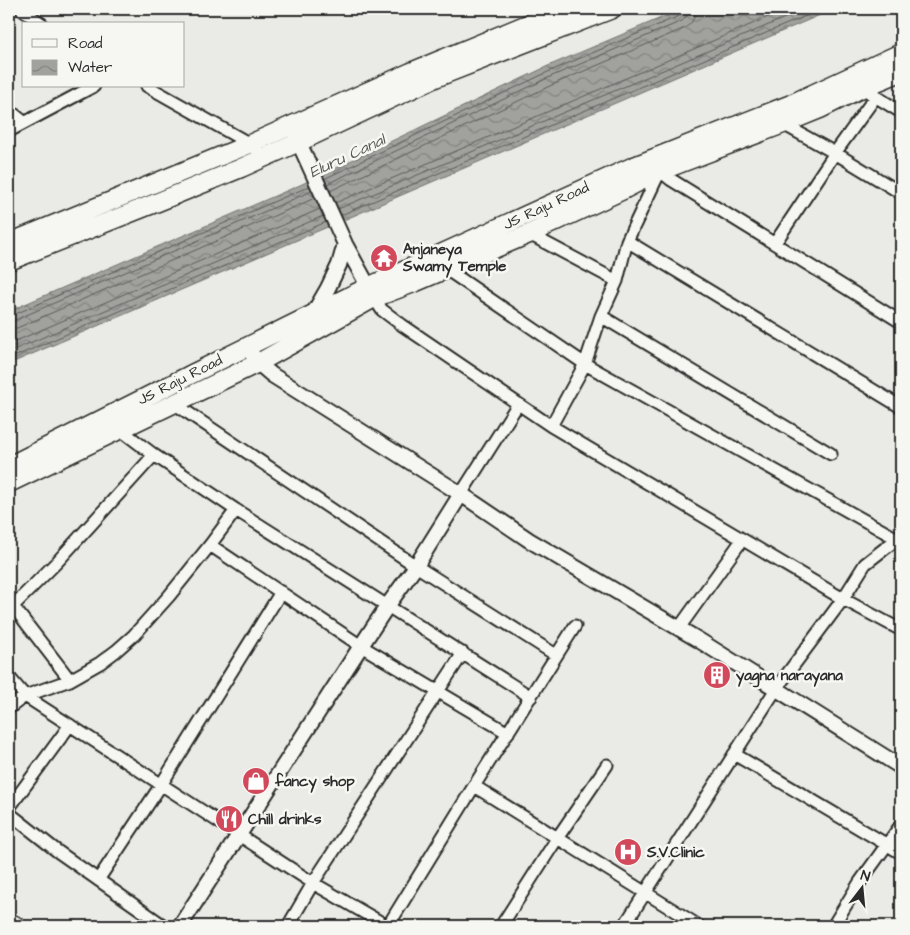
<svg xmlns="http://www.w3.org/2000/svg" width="910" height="935" viewBox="0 0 910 935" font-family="'Architects Daughter',sans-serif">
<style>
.water{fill:url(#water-waves);stroke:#727270}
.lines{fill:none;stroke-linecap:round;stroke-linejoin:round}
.shore{stroke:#5a5a59;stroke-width:1}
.minor-casing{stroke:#2b2b2b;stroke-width:15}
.tertiary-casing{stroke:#2b2b2b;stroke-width:18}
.primary-casing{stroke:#2b2b2b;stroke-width:21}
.minor{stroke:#f6f6f2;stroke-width:11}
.tertiary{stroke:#f6f6f2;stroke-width:14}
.primary{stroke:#f6f6f2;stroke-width:18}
.labels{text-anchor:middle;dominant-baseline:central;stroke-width:5;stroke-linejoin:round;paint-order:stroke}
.street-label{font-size:15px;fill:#2b2b2b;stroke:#f6f6f2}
.poi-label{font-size:15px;font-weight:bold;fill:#2b2b2b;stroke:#f6f6f2;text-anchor:start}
.water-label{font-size:16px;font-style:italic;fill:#545453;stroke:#f6f6f2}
</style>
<defs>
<pattern id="water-waves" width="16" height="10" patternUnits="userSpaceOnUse" patternTransform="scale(1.25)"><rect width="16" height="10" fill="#a1a19e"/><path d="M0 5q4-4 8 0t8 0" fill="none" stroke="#838381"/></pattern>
</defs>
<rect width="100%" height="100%" fill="#eaeae6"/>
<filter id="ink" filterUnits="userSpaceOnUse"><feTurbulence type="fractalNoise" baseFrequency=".02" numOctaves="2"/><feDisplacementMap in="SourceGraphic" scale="10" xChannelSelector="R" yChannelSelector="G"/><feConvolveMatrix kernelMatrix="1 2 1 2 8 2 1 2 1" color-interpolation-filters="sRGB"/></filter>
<g filter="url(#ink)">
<path class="water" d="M 682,9 L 834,9 L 9,364 L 9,311 L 300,185 L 548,66 Z"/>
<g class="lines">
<path class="shore" d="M 324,179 L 550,71 L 679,16 L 682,13 L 682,9
M 327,184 L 552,76 L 682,21 L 687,16 L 689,9
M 330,191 L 556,83 L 685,28 C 692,23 696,17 696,9
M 335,203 L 787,9
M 338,209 L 806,9
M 341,215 L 822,9
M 9,315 L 13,315 L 310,186
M 9,321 L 15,320 L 312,191
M 9,329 L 17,328 L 315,198
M 9,344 L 320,209
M 9,352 L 323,216
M 9,359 L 326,222"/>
<g class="minor-casing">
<path id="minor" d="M 21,9 L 42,24
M 147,86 L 250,144 L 266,157
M 870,93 L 901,112
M 9,110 L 24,122
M 783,124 L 835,153 L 901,193
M 9,131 L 94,86
M 529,234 L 617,281
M 775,243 L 835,153 L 876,96
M 446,269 L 585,364 L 901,541
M 374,298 L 382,310 L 402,325 L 551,426 L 843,599 L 901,630
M 601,316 L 831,454
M 901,322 L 670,179 L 660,171 L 627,241 L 901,407
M 175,404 L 416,566 L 556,655
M 551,426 L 585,364 L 601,316 L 617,281 L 627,241
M 121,430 L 154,455 L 236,510 L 531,697
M 461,494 L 518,404
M 210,545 L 361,646 L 508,733
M 9,601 L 70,680
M 13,606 L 57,562 L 154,455
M 575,626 L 474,786 L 699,926
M 679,628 L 742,540
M 9,677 L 25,696 L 313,883 L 387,926
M 9,708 L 25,696 L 70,680 L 100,663 L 116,651 L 134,635 L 169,596 L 210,545 L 236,510
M 734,754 L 901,853
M 9,808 L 70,725
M 9,813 L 57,851 L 164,926
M 98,880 L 161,785 L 281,592
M 288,926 L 313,883 L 463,653
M 388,926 L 474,786
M 501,926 L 558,837 L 607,765
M 624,926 L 776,689 L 843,599 L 865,564 L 897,539 L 901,534
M 833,926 L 860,882 L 901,825"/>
</g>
<g class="tertiary-casing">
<path id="tertiary" d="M 291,125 L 345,244 L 373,295
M 313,314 L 328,288 L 339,265 L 345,244
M 247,347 L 258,363 L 272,375 L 461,494 L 529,540 L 697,639 L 901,767
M 180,926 L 361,646 L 388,605 L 416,566 L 461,494"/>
</g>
<g class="primary-casing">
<path id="primary" d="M 9,243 L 250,144 L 411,72 L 564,9
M 9,261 L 153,204 L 241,168 L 299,142 L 435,78 L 612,9
M 9,466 L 194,373 L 368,287 L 634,166 L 791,104 L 901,53
M 9,483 L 258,363 L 374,298 L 416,282 L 529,234 L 625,189 L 660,171 L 783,124 L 820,109 L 862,88 L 901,72
M 9,922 L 16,926"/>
</g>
<use href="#minor" class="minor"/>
<use href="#tertiary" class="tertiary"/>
<use href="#primary" class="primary"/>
</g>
</g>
<defs>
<g id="temple-disc" transform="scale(1.4375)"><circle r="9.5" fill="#d1495b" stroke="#f6f6f2"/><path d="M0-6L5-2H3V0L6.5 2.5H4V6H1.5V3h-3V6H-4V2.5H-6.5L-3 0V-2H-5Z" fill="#fff"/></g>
<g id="building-disc" transform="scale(1.4375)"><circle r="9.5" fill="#d1495b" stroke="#f6f6f2"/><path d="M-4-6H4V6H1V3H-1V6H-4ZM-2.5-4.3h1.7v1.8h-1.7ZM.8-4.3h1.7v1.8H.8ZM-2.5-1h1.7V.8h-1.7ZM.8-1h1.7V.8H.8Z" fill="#fff"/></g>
<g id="shop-disc" transform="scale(1.4375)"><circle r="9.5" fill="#d1495b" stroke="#f6f6f2"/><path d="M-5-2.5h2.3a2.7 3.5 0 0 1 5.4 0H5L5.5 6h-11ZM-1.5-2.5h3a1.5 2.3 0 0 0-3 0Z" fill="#fff"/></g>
<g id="restaurant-disc" transform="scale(1.4375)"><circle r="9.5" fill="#d1495b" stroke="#f6f6f2"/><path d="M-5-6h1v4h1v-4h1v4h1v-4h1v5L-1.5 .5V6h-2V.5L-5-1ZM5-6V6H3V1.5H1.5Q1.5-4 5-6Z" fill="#fff"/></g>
<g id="hospital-disc" transform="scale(1.4375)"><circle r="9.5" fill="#d1495b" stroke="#f6f6f2"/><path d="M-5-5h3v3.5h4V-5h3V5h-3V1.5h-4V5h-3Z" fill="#fff"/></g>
</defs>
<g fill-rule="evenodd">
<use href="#temple-disc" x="384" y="258"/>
<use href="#building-disc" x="717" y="675"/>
<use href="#shop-disc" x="256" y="781"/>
<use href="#restaurant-disc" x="229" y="819"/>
<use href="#hospital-disc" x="628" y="852"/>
</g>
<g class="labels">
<g class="street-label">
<text transform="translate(546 206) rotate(-25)">JS Raju Road</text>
<text transform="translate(180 380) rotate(-27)">JS Raju Road</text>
</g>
<g class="poi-label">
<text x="403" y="249">Anjaneya<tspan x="403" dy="17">Swamy Temple</tspan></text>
<text x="736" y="675">yagna narayana</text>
<text x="275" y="781">fancy shop</text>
<text x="248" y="819">Chill drinks</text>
<text x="647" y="852">S.V.Clinic</text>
</g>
<g class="water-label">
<text transform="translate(347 156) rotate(-25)">Eluru Canal</text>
</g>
</g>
<rect width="910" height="935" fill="none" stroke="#f6f6f2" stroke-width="30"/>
<rect x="15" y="15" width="880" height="905" fill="none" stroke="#2b2b2b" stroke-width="2" filter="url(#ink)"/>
<rect x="22" y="22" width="162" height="65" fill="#f6f6f2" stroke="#a5a5a2"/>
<rect x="32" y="39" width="25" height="8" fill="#f6f6f2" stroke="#a5a5a2"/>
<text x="68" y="48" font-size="15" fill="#2b2b2b">Road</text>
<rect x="32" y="60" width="25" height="15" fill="url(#water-waves)" stroke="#a5a5a2"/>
<text x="68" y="72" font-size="15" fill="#2b2b2b">Water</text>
<g transform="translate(862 888) rotate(16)" stroke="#f6f6f2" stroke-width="4" paint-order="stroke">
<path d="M0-4L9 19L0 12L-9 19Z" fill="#2b2b2b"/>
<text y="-8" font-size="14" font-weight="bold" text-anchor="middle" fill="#2b2b2b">N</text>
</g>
</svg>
